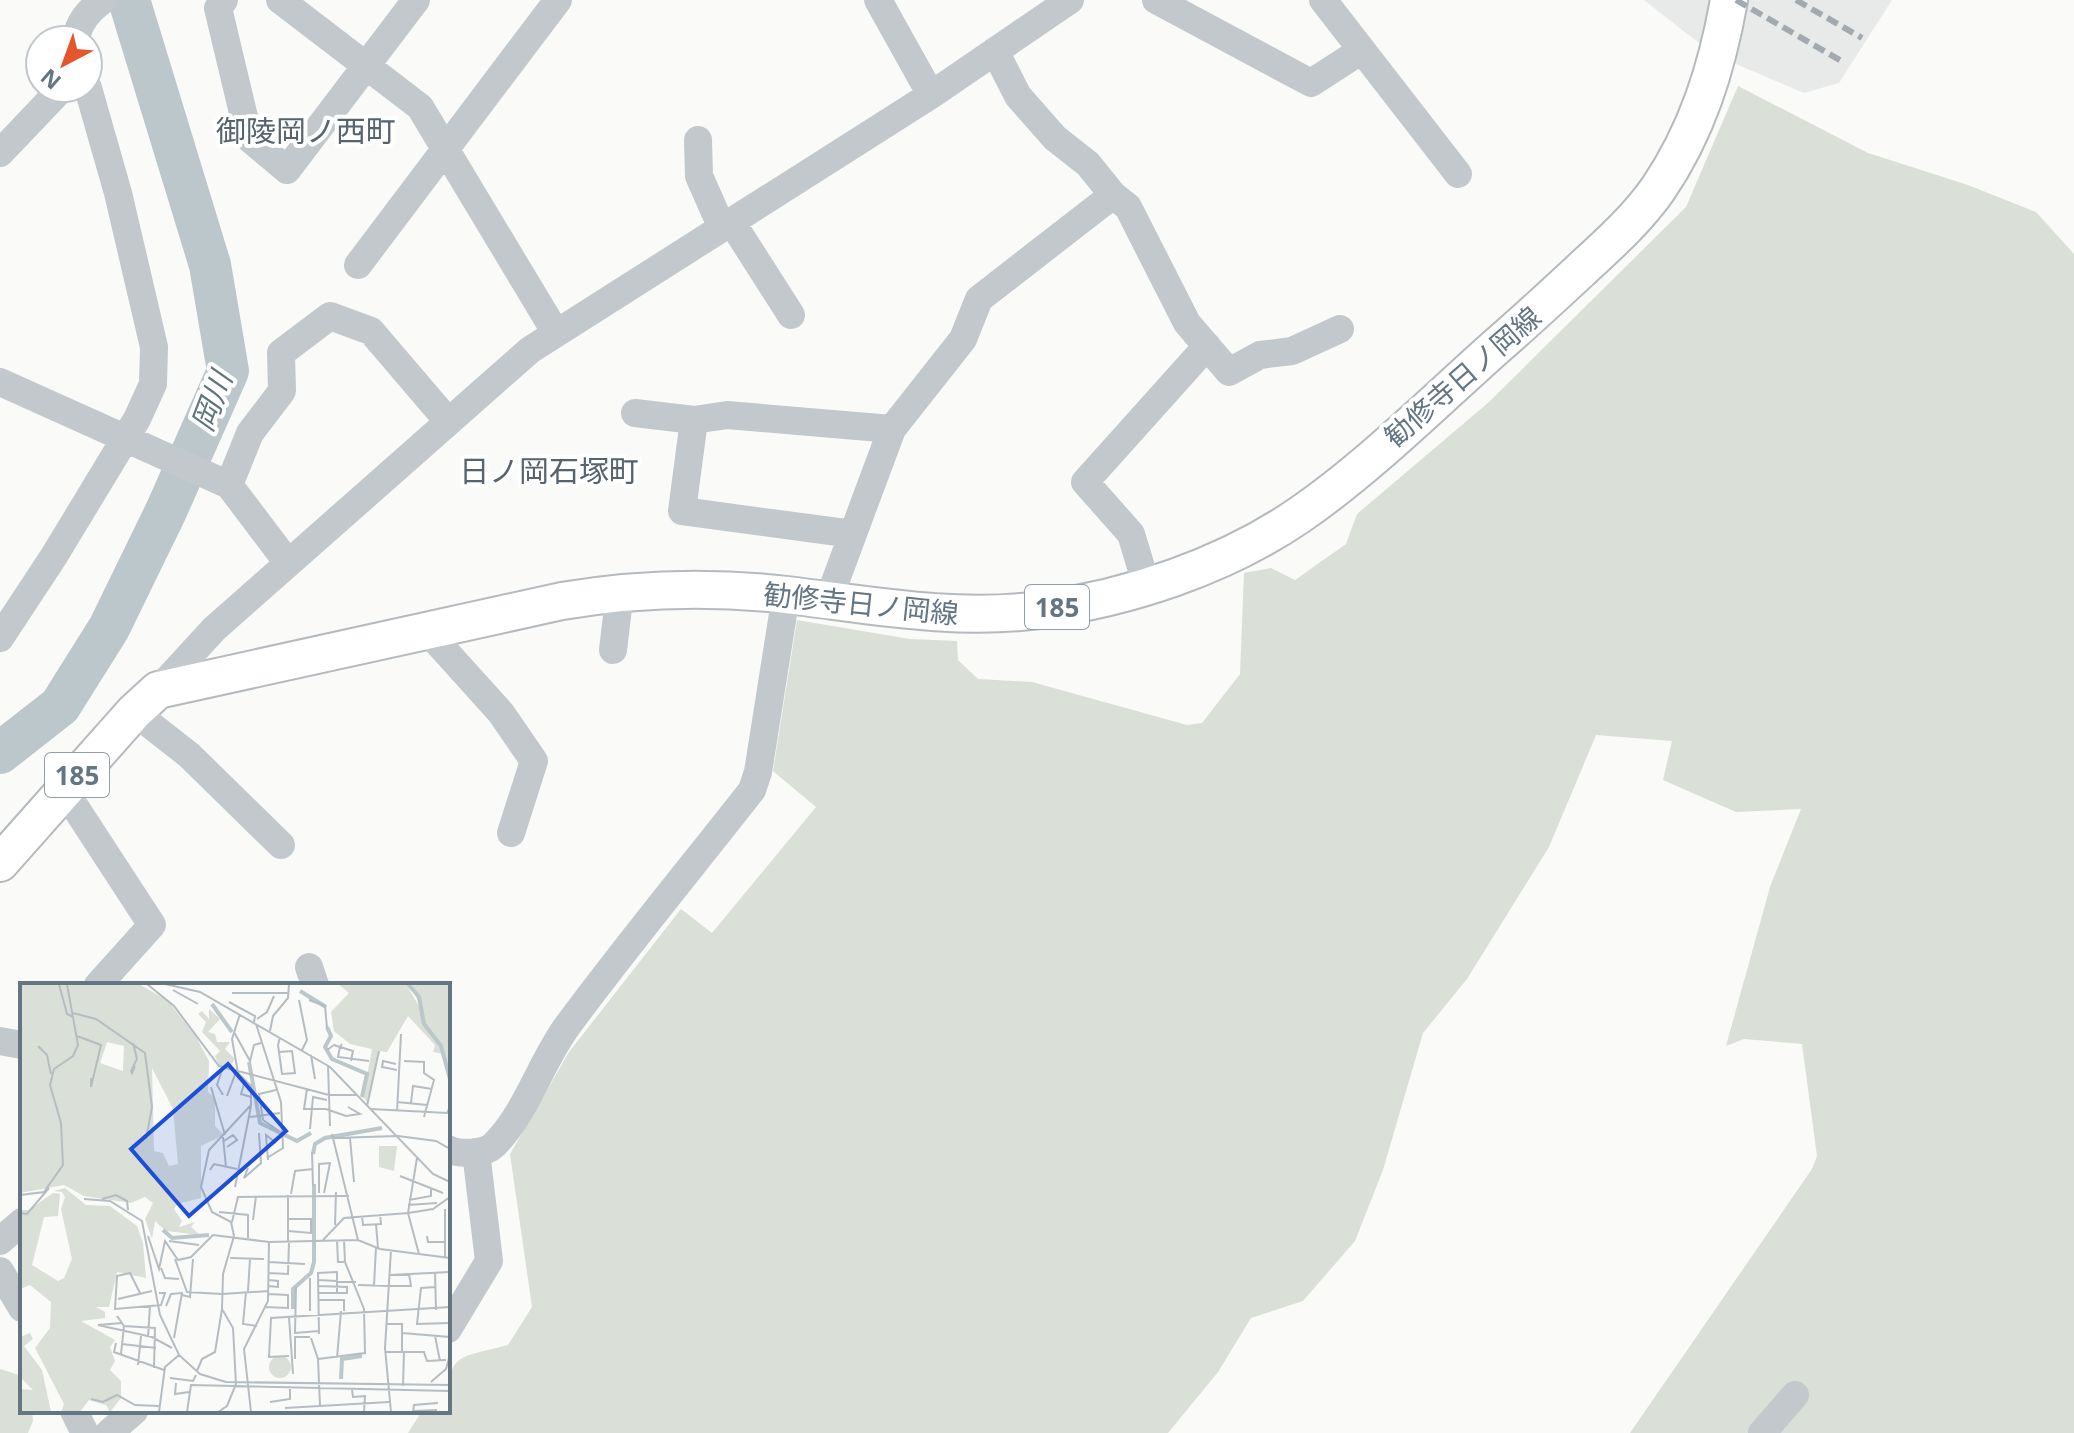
<svg xmlns="http://www.w3.org/2000/svg" width="2074" height="1433" viewBox="0 0 2074 1433" font-family="'Noto Sans','Noto Sans JP',sans-serif">
<style>
.built{fill:#e8e9e9}
.green{fill:#dadfd7}
.lines{fill:none;stroke-linecap:round;stroke-linejoin:round}
.river{stroke:#bbc7cb;stroke-width:42}
.major-casing{stroke:#b5babe;stroke-width:40}
.minor{stroke:#c3c8cc;stroke-width:28}
.major{stroke:#fff;stroke-width:36}
.rail{stroke:#a2aab0;stroke-width:6;stroke-dasharray:12 6;stroke-linecap:butt}
.labels{text-anchor:middle;dominant-baseline:central;stroke-width:8;stroke-linejoin:round;paint-order:stroke}
.shield{fill:#fff;stroke:#939fa8;stroke-width:2}
.shield-label{font-size:26px;font-weight:bold;fill:#657683}
.street-label{font-size:28px;fill:#657683;stroke:#fff}
.neighbourhood-label{font-size:30px;fill:#57646e;stroke:#fff}
.water-label{font-size:30px;font-style:italic;fill:#60757c;stroke:#fff}
.inset-river{fill:none;stroke:#bbc7cb;stroke-width:4}
.inset-road{fill:none;stroke:#b5bdc2;stroke-width:2}
.view{fill:#1d4ed8;fill-opacity:0.15;stroke:#1d4ed8;stroke-width:4}
.inset-edge{fill:none;stroke:#657683;stroke-width:4}
</style>
<rect width="100%" height="100%" fill="#fafaf8"/>
<path class="built" d="M 1644,0 L 1892,0 L 1839,83 L 1804,93 L 1729,61 L 1695,40 Z"/>
<path class="green" d="M 1738,86 L 1868,153 L 1968,185 L 2036,212 L 2074,254 L 2074,1433 L 1630,1433 L 1812,1169 L 1817,1156 L 1802,1044 L 1744,1039 L 1726,1046 L 1770,887 L 1801,809 L 1736,812 L 1663,780 L 1672,741 L 1596,735 L 1549,847 L 1467,979 L 1423,1033 L 1383,1170 L 1355,1241 L 1303,1301 L 1251,1318 L 1218,1372 L 1168,1433 L 408,1433 L 422,1411 L 448,1411 C 448,1352 455,1359 508,1345 L 532,1307 L 510,1154 L 569,1052 L 681,909 L 712,933 L 816,807 L 773,771 L 797,620 L 910,639 L 957,641 L 958,660 L 978,679 L 1032,682 L 1187,725 L 1202,723 L 1240,674 L 1244,573 L 1271,568 L 1295,580 L 1346,544 L 1357,514 L 1489,402 L 1686,207 Z
M 0,1369 L 22,1376 L 22,1411 L 32,1411 L 33,1421 L 28,1433 L 0,1433 Z"/>
<g class="lines">
<path class="river" d="M 0,753 L 60,706 L 109,628 L 166,511 L 228,371 L 210,265 L 129,0"/>
<g class="major-casing">
<path id="major" d="M 0,863 L 134,712 L 158,690 L 562,601 C 638,588 710,586 787,595 C 871,605 954,621 1040,610 C 1129,598 1223,567 1298,516 C 1367,469 1434,402 1497,346 C 1526,321 1555,294 1583,268 C 1610,243 1637,219 1658,189 C 1697,132 1717,68 1729,0"/>
</g>
<path class="minor" d="M 224,0 L 218,8 L 249,138 L 287,170 L 416,0
M 280,0 L 420,107 L 556,333
M 878,0 L 931,95
M 1156,0 L 1311,83 L 1362,50
M 1323,0 L 1458,174
M 76,40 C 78,22 89,10 103,0
M 995,51 L 1018,96 L 1055,138 L 1088,164 L 1113,195 L 1128,207 L 1187,323 L 1229,372 L 1260,355 L 1292,351 L 1340,329
M 698,140 L 699,176 L 722,228
M 0,153 L 62,88
M 731,221 L 791,315
M 358,265 L 558,0
M 0,382 L 229,485 L 288,563
M 635,413 L 694,420
M 229,485 L 250,433 L 282,391 L 281,353 L 330,316 L 371,331 L 447,420
M 853,534 L 682,511 L 694,420 L 727,415 L 892,429
M 1147,587 L 1131,534 L 1085,482 L 1207,346
M 828,601 L 892,429 L 963,339 L 979,299 L 1113,195
M 428,632 L 501,713 L 534,761 L 511,833
M 0,638 L 54,556 L 137,419 L 153,384 L 154,347 L 118,193 L 88,88
M 613,650 L 620,591
M 158,690 L 214,629 L 530,350 L 931,95 L 1070,0
M 134,712 L 189,755 L 281,845
M 64,790 L 152,925 L 98,985
M 309,967 L 315,985
M 0,1041 L 22,1045
M 448,1149 C 459,1155 485,1154 494,1145 C 526,1114 541,1061 568,1025 C 627,945 691,868 752,790 L 758,772 L 786,595
M 0,1241 L 22,1222
M 0,1271 L 22,1308
M 448,1329 L 489,1261 L 476,1152
M 74,1411 L 85,1433
M 109,1433 L 134,1411
M 1762,1433 L 1795,1395"/>
<use href="#major" class="major"/>
<path class="rail" d="M 1736,0 L 1845,63
M 1796,0 L 1862,38"/>
</g>
<g class="labels">
<g class="shield">
<rect x="1025" y="585" width="64" height="44" rx="6"/>
<rect x="45" y="753" width="64" height="44" rx="6"/>
</g>
<g class="shield-label">
<text x="1057" y="607">185</text>
<text x="77" y="775">185</text>
</g>
<g class="street-label">
<text transform="translate(1462 376) rotate(-41)">勧修寺日ノ岡線</text>
<text transform="translate(861 603) rotate(6)">勧修寺日ノ岡線</text>
</g>
<g class="neighbourhood-label">
<text x="306" y="130">御陵岡ノ西町</text>
<text x="549" y="470">日ノ岡石塚町</text>
</g>
<g class="water-label">
<text transform="translate(211 401) rotate(-69)">岡川</text>
</g>
</g>
<g transform="translate(20 983)">
<rect width="430" height="430" fill="#fafaf8"/>
<path d="M 0,1 L 119,1 L 148,18 L 176,54 L 189,78 L 188,109 L 195,115 L 195,143 L 204,152 L 181,163 L 181,215 L 157,221 L 154,226 L 162,238 L 159,244 L 175,239 L 171,244 L 180,252 L 146,248 L 135,238 L 132,256 L 125,236 L 133,220 L 125,214 L 111,220 L 64,213 L 44,202 L 0,210 ZM 87,59 L 104,63 L 103,88 L 80,80 ZM 132,85 L 153,126 L 158,181 L 149,183 L 143,170 L 134,168 ZM 318,1 L 386,1 L 400,25 L 392,1 L 430,1 L 430,95 L 424,71 L 413,69 L 415,62 L 388,33 L 367,69 L 359,68 L 348,120 L 343,114 L 352,66 L 330,61 L 314,48 L 311,29 L 329,10 ZM 189,26 L 200,36 L 188,49 L 195,51 L 197,59 L 210,59 L 205,66 L 215,76 L 210,84 L 199,82 L 195,73 L 200,68 L 182,49 L 186,39 L 178,31 L 182,28 L 189,36 ZM 377,163 L 374,188 L 359,184 L 359,163 ZM 45,205 L 66,222 L 90,223 L 117,243 L 123,260 L 126,295 L 97,289 L 89,324 L 76,324 L 85,329 L 85,335 L 61,338 L 95,357 L 90,364 L 95,378 L 90,387 L 101,398 L 101,415 L 90,429 L 86,422 L 69,417 L 60,429 L 41,429 L 44,421 L 15,365 L 30,345 L 31,319 L 10,302 L 0,306 L 0,227 L 9,227 L 33,210 L 40,211 L 38,233 L 24,234 L 12,282 L 38,298 L 44,295 L 52,276 L 41,226 L 45,214 L 42,209 L 34,208 ZM 10,350 L 13,356 L 4,363 L 22,387 L 31,429 L 0,428 L 0,406 L 13,407 L 0,394 L 0,354 ZM249 384a11 11 0 1 1 22 0a11 11 0 1 1-22 0Z" fill="#dadfd7" fill-rule="evenodd"/>
<path class="inset-river" d="M 388,1 L 399,14 L 404,41 L 421,63 L 430,96M 280,8 L 306,24M 192,21 L 212,49M 307,44 L 311,53 L 305,64 L 312,76 L 347,91 L 342,114M 229,79 L 240,140 L 277,158 L 291,150M 293,171 L 295,161 L 305,155 L 362,145M 143,247 L 152,255 L 189,252M 273,326 L 273,306 L 291,290 L 294,279 L 294,201M 321,396 L 322,376 L 342,373"/>
<path class="inset-road" d="M 39,1 L 47,31 L 53,34M 127,1 L 154,23 L 199,83 L 309,112M 145,1 L 180,9 L 310,84 L 413,191 L 430,199M 216,1 L 246,1M 153,7 L 178,21M 212,10 L 268,10M 279,17 L 287,57 L 282,67M 289,17 L 305,23 L 307,45M 209,19 L 235,33 L 234,39M 53,30 L 76,36 L 125,70 L 132,124 L 126,156M 237,36 L 247,29 L 254,13M 236,41 L 261,119 L 263,165 L 247,175M 250,48 L 253,33 L 268,15 L 269,1M 214,49 L 230,78 L 234,62 L 241,60M 57,53 L 81,62 L 71,104 L 71,95M 113,60 L 117,76 L 111,88 L 112,90 L 115,83M 322,61 L 320,64 L 333,68 L 331,78M 18,63 L 27,72 L 31,91M 307,67 L 314,62 L 320,64 L 318,74 L 349,78M 259,69 L 272,68 L 275,90 L 262,91 L 258,62 L 260,54M 291,72 L 295,96M 384,78 L 404,79 L 404,90 L 414,97 L 404,134M 376,81 L 363,78 L 362,84 L 377,87M 308,82 L 310,143M 203,84 L 197,102 L 203,112M 225,98 L 221,111 L 231,114M 191,104 L 205,152M 287,106 L 284,126 L 306,126M 256,107 L 239,111 L 243,137 L 259,148M 309,112 L 336,112M 207,113 L 216,89M 377,119 L 407,122M 391,120 L 393,103 L 412,106M 347,123 L 359,68M 306,126 L 326,133 L 340,131 L 328,124M 351,126 L 427,130 L 430,124M 377,129 L 381,51M 230,134 L 260,130M 290,146 L 293,114 L 307,117M 312,151 L 338,257M 203,154 L 206,184M 314,155 L 378,153 L 416,158 L 430,166M 330,155 L 334,199M 204,158 L 213,152 L 217,157 L 207,164M 292,169 L 293,203M 397,175 L 388,230 L 413,226 L 430,214M 248,177 L 246,152 L 256,160M 228,185 L 224,195 L 241,180 L 239,150M 190,187 L 194,181 L 217,186M 380,193 L 423,210M 215,204 L 231,123M 299,210 L 299,181 L 310,180 L 304,210M 271,211 L 275,188 L 293,186M 0,212 L 24,209 L 43,182 L 41,140 L 30,102 L 34,86 L 53,73 L 58,62 L 47,1M 64,216 L 90,218 L 122,238 L 140,332 L 159,372 L 180,391 L 206,399 L 430,402M 82,216 L 96,212 L 107,218 L 108,227M 389,217 L 411,213 L 411,206M 388,222 L 417,220M 425,226 L 425,275M 199,229 L 228,232 L 228,255M 0,230 L 7,231 L 29,205M 342,233 L 343,242 L 361,241 L 360,231M 233,237 L 236,213M 212,239 L 218,214 L 329,213M 356,241 L 358,265M 315,242 L 316,209M 268,248 L 291,250 L 291,236 L 269,236M 128,253 L 139,286 L 145,258 L 158,277 L 171,274 L 193,252 L 249,259 L 338,257 L 360,266 L 430,275M 407,253 L 408,259 L 426,259M 303,257 L 324,235 L 388,230 L 399,271M 317,257 L 318,279 L 325,279M 149,258 L 179,262M 268,259 L 268,212M 371,267 L 365,365 L 371,429M 210,275 L 244,276M 155,276 L 167,309 L 202,311M 249,279 L 285,281M 141,285 L 145,295 L 159,296M 415,289 L 416,327M 248,290 L 268,291 L 269,259M 370,292 L 430,289M 249,297 L 258,298 L 258,304 L 249,303M 298,297 L 336,299M 338,302 L 370,303M 298,303 L 327,304 L 327,310 L 299,310M 354,303 L 356,264M 370,303 L 391,303 L 389,291M 276,304 L 275,350 L 299,348M 416,304 L 401,305 L 397,341 L 430,340M 228,308 L 230,276M 226,309 L 223,341 L 237,343M 120,310 L 110,290 L 97,293 L 95,326 L 141,322 L 145,310 L 139,310M 202,311 L 249,308M 162,312 L 170,314 L 173,276M 98,316 L 132,308M 299,317 L 324,317 L 324,328M 146,323 L 151,311 L 162,310 L 154,355M 245,324 L 268,325 L 268,312 L 248,311M 290,328 L 290,295M 97,333 L 104,343 L 101,371M 269,334 L 273,391M 102,340 L 78,342 L 132,354 L 152,365M 367,341 L 382,341 L 382,368M 104,343 L 135,345 L 134,385M 382,350 L 430,354M 299,351 L 298,290 L 317,289 L 317,310M 415,353 L 420,378M 128,354 L 130,323M 291,355 L 298,376 L 300,423M 96,360 L 94,369 L 144,387M 102,361 L 136,365M 366,369 L 404,369 L 407,378 L 426,377M 269,373 L 249,374 L 251,335 L 430,324M 317,375 L 321,328M 275,376 L 275,354 L 290,354M 298,376 L 345,370 L 344,326 L 325,279 L 324,257M 118,382 L 121,353M 177,388 L 182,376 L 195,369 L 202,326M 150,395 L 173,398 L 176,392M 411,399 L 426,386 L 430,371M 156,400 L 155,411 L 169,409M 383,403 L 384,368M 332,407 L 333,414 L 345,413 L 344,429M 71,416 L 83,419 L 97,412 L 115,422 L 139,423M 250,419 L 270,416 L 270,406M 265,425 L 369,419M 393,428 L 417,427M 139,429 L 145,384 L 159,372M 167,429 L 171,402 L 430,408M 198,429 L 207,423 L 216,401 L 213,345 L 202,326 L 203,291 L 214,253 L 211,239 L 192,229 L 181,204 L 189,167 L 231,122 L 231,103 L 218,90 L 212,56 L 220,31M 231,429 L 224,366 L 248,318 L 249,259M 393,429 L 394,422 L 418,420"/>
<path class="view" d="M 208,81 L 266,148 L 169,233 L 111,166 Z"/>
<rect width="430" height="430" class="inset-edge"/>
</g>
<g transform="translate(64 64) rotate(221)"><circle r="38" fill="#ffffff" stroke="#c1c8cd" stroke-width="2"/>
<path d="M0-6L14 30L0 20L-14 30Z" fill="#e4572e"/>
<text y="-12" font-size="22" font-weight="bold" text-anchor="middle" fill="#657683">N</text>
</g>
</svg>
